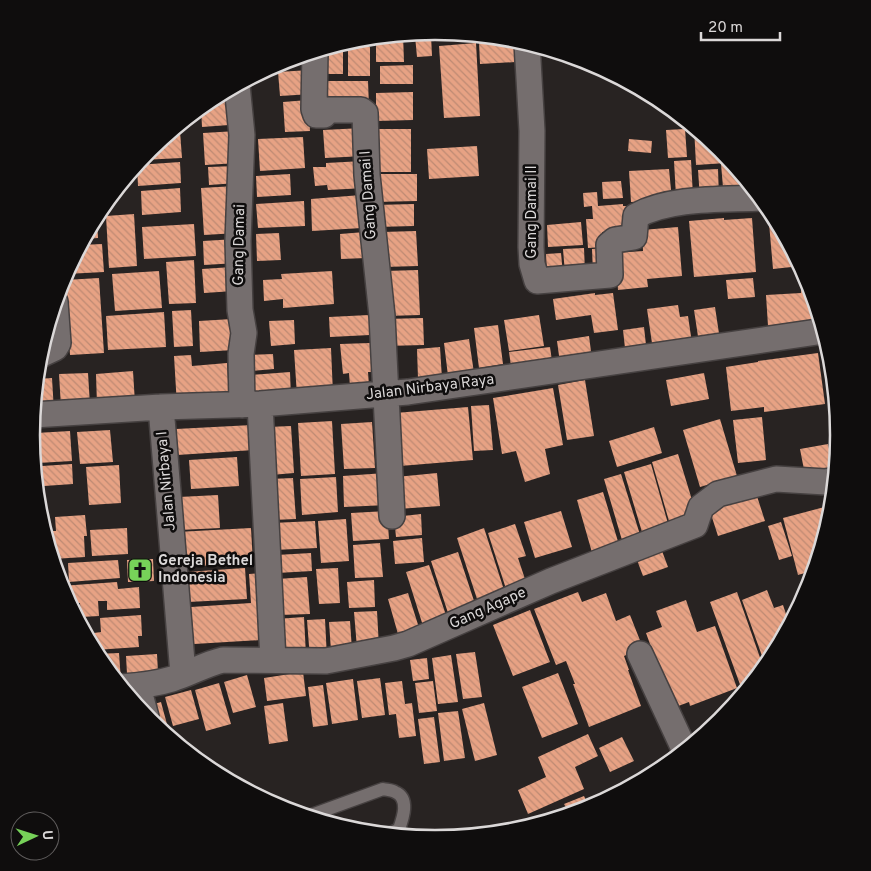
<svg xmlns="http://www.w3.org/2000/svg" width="871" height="871" viewBox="0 0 871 871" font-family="Overpass,sans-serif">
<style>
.building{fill:url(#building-back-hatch)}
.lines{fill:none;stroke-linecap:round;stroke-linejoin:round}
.service-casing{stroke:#464141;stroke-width:15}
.minor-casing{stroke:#464141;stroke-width:28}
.service{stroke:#756e6e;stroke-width:12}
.minor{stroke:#756e6e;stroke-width:25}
.labels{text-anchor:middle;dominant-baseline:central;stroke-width:5;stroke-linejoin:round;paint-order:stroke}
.street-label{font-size:15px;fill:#dbd8d8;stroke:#0f0d0d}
.poi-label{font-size:15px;font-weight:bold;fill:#dbd8d8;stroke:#0f0d0d;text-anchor:start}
.rim{fill:none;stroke:#dbd8d8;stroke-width:2.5}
</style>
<defs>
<pattern id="building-back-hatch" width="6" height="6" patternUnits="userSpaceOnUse" patternTransform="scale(1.25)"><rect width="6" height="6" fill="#e7a284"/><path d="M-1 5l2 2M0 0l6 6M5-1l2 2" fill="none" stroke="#be8a73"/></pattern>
</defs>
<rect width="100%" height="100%" fill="#282322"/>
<path class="building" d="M 403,34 L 404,62 L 376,62 L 376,37 Z
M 431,35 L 432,56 L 417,57 L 415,36 Z
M 514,40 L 516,62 L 480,64 L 479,42 Z
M 476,43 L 480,116 L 444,118 L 439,46 Z
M 330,47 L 343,47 L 343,74 L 325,74 L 324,49 Z
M 348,47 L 370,47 L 370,76 L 348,76 Z
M 293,58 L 294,66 L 277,67 L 277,64 Z
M 413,65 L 413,84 L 380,84 L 380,66 Z
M 310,70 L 312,94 L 280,96 L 278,72 Z
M 321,81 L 368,81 L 369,107 L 321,108 Z
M 227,91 L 229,125 L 202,127 L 201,107 L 211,99 Z
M 413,92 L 413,120 L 376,121 L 376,93 Z
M 308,100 L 310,131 L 285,132 L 283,102 Z
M 665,103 L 678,114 L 666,115 Z
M 694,127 L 722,150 L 725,155 L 726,163 L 696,165 Z
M 363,128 L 364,156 L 325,158 L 323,130 Z
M 376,129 L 411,129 L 411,172 L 377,172 Z
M 685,129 L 687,157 L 668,158 L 666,130 Z
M 180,131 L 182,158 L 141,160 L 150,149 L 172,132 Z
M 237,131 L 239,163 L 205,165 L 203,133 Z
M 303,137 L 305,168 L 260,171 L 258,139 Z
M 629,139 L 652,141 L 651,153 L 628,151 Z
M 477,146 L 479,176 L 429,179 L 427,149 Z
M 691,160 L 693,196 L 676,197 L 674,161 Z
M 363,161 L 365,188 L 328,190 L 327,185 L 315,186 L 313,167 L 326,167 L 326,163 Z
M 180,162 L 181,183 L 138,186 L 137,165 Z
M 732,163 L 744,177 L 745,197 L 724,199 L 721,164 Z
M 236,166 L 237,183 L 209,185 L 208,167 Z
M 669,169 L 672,200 L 631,202 L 629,171 Z
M 718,169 L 719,198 L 700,199 L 698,170 Z
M 290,174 L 291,195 L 257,197 L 256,176 Z
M 374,174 L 417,174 L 417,201 L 375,202 Z
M 621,181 L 623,198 L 603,199 L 602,182 Z
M 235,186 L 237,233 L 204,235 L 201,188 Z
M 180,188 L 181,212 L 142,215 L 141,191 Z
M 597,192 L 598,206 L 623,204 L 623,206 L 633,206 L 624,231 L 602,232 L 603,247 L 588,248 L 586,219 L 593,219 L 592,206 L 584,207 L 583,193 Z
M 361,195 L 362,228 L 312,231 L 311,199 Z
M 304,201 L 305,226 L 258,228 L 256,204 Z
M 414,204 L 414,226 L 376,227 L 375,205 Z
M 134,214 L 137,266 L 109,268 L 106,216 Z
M 97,216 L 98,238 L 85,239 Z
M 724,218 L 724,220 L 752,218 L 756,272 L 694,277 L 689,221 Z
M 581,222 L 583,245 L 548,247 L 547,225 Z
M 778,222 L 801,266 L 773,269 L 769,223 Z
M 194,224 L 196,256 L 144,259 L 142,227 Z
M 678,227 L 682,276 L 647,279 L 648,287 L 618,290 L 615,253 L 643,251 L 642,230 Z
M 416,231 L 418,266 L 384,267 L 382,232 Z
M 365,232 L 366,258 L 341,259 L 340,234 Z
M 279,233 L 281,260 L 257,261 L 256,234 Z
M 236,239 L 237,263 L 204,265 L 203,241 Z
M 102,244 L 104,272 L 66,274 L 81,245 Z
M 584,248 L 585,272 L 565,274 L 563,249 Z
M 605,248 L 593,273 L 592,249 Z
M 561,253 L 563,274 L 547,275 L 546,254 Z
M 194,260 L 196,303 L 169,304 L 166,262 Z
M 232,267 L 234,291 L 204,293 L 202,269 Z
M 418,270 L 420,315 L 387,316 L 385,271 Z
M 159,271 L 162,308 L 115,311 L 112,274 Z
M 332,271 L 334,304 L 283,308 L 283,299 L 264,301 L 263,280 L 282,279 L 281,274 Z
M 99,278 L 104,353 L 70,355 L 65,280 Z
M 753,278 L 755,297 L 728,299 L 726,280 Z
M 811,289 L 821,319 L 808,320 L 808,322 L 768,326 L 766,295 L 801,293 L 801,290 Z
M 595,293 L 595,295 L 613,293 L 618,330 L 594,333 L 591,315 L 556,320 L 553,299 Z
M 678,305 L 680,317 L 688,316 L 692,343 L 653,350 L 647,309 Z
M 715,307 L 720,340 L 699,343 L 694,310 Z
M 191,310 L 193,346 L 174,347 L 172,311 Z
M 164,312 L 166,347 L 108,350 L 106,316 Z
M 369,315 L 370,335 L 330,337 L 329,317 Z
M 539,315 L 544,346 L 509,351 L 504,320 Z
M 423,318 L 424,345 L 386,346 L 385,319 Z
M 232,319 L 234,350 L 200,352 L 199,321 Z
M 294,320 L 295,344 L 271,346 L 269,321 Z
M 498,325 L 503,364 L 479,368 L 474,328 Z
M 644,327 L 646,345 L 625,348 L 623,330 Z
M 589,336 L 592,359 L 560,363 L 557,341 Z
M 469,339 L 474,373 L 448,376 L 444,343 Z
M 370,343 L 372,372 L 368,372 L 369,386 L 350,387 L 349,373 L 343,374 L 340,344 Z
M 440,347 L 442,379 L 418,379 L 417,349 Z
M 550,347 L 553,368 L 512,373 L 509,352 Z
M 331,348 L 333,394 L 297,396 L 294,350 Z
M 818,353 L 825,404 L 764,412 L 764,407 L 731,411 L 726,367 L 758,362 L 758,361 Z
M 831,353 L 836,397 L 831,397 L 826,354 Z
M 273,354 L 274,369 L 251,371 L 250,355 Z
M 191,355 L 192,366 L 227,363 L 229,399 L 177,406 L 174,356 Z
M 133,371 L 135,403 L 97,405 L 96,374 Z
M 290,372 L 291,398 L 254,401 L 252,375 Z
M 88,373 L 90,405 L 61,407 L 59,374 Z
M 704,373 L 709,399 L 671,406 L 666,380 Z
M 52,378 L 54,411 L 34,412 L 37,379 Z
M 585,380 L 594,436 L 567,440 L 558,385 Z
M 553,388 L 563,445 L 545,449 L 550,474 L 525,482 L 516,451 L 502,454 L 493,398 Z
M 489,405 L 493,450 L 474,451 L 471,406 Z
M 468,407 L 473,460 L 400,466 L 395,413 Z
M 762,417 L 766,460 L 738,463 L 733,420 Z
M 720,419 L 737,476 L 700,487 L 683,430 Z
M 332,421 L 335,474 L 301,476 L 298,423 Z
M 372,422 L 375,468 L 344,469 L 341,424 Z
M 252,425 L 254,450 L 177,455 L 176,429 Z
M 291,426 L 294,473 L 271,475 L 268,427 Z
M 654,427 L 662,453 L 617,467 L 609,441 Z
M 110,430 L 113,462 L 80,464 L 77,432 Z
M 70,431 L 72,461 L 38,463 L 36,433 Z
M 828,444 L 833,470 L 805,475 L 800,449 Z
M 678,454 L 696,513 L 669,521 L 652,462 Z
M 237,457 L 239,486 L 191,489 L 189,460 Z
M 72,464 L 73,484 L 44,486 L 42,466 Z
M 651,464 L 671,534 L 645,542 L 624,472 Z
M 119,465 L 121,503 L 89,505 L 86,467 Z
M 385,473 L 387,505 L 344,507 L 343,476 Z
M 437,473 L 440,506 L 398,509 L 396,477 Z
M 621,474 L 642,541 L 624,547 L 604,479 Z
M 336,477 L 338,512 L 302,515 L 300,479 Z
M 293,478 L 296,519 L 273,520 L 270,479 Z
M 755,490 L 765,521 L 718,536 L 708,505 Z
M 603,492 L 620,548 L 593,556 L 577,500 Z
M 218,495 L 220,528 L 180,530 L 179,497 Z
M 832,505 L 832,515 L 815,570 L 798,575 L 783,518 Z
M 387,511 L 389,539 L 353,541 L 351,513 Z
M 561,511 L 572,547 L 535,558 L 524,522 Z
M 421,514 L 422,535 L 396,537 L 394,517 Z
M 85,515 L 87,536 L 84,536 L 85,557 L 53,559 L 47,540 L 46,531 L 56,531 L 55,517 Z
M 346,519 L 349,561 L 321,563 L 318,521 Z
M 315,521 L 317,548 L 274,550 L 272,523 Z
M 781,522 L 792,556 L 779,560 L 768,526 Z
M 515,524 L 526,556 L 518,558 L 528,588 L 508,595 L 488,533 Z
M 127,528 L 128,554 L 92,556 L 90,530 Z
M 251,528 L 253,563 L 180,567 L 177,532 Z
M 484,528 L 506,596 L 479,605 L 457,538 Z
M 422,538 L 424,562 L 395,564 L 393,541 Z
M 380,543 L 383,577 L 355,578 L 353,545 Z
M 662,551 L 668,567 L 643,576 L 637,560 Z
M 458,552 L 476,607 L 449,616 L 431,561 Z
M 311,553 L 312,571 L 277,573 L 276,555 Z
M 153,559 L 154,581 L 128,582 L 127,560 Z
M 118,560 L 120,578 L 69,582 L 68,563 Z
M 429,565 L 448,621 L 424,629 L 406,572 Z
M 245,568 L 247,599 L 188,602 L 186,572 Z
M 338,568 L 340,603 L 319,604 L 316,569 Z
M 263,573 L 261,640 L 194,644 L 191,607 L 251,603 L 249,574 Z
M 307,577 L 310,614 L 279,615 L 277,579 Z
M 374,580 L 375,607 L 349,608 L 347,582 Z
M 117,582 L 118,589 L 139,587 L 140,608 L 107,610 L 107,601 L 98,601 L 99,616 L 81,617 L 80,603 L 69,603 L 61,586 Z
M 767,590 L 774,608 L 783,605 L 790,626 L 771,660 L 766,667 L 742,600 Z
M 578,592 L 582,602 L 606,593 L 616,621 L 630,615 L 643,648 L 624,656 L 629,670 L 628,670 L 641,706 L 589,727 L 573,684 L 575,684 L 566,661 L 556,665 L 534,609 Z
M 737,592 L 764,669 L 750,686 L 742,690 L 710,602 Z
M 408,593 L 421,634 L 400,641 L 388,599 Z
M 686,600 L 697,632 L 715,626 L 737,688 L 690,706 L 689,702 L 673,708 L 646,633 L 662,627 L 656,611 Z
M 530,610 L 550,662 L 513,676 L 493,625 Z
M 377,611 L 379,647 L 357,648 L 354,612 Z
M 141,615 L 142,636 L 138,636 L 139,647 L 95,650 L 94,633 L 101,632 L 100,618 Z
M 304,617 L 306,655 L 278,657 L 276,619 Z
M 325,619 L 327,658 L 310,659 L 307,620 Z
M 350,621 L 352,650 L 331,651 L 329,622 Z
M 475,652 L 482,697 L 463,699 L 456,654 Z
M 119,653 L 121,681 L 117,681 L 96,654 Z
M 157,654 L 158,672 L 127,674 L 126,656 Z
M 451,655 L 458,702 L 438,704 L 432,658 Z
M 427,658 L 429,679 L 413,681 L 410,660 Z
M 303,672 L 306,696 L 267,701 L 264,678 Z
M 558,673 L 578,724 L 542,738 L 522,687 Z
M 247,675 L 256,707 L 233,713 L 224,682 Z
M 380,678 L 385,715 L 362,718 L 357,681 Z
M 353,679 L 358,720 L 332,724 L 326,683 Z
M 402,681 L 405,704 L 412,703 L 416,736 L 399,738 L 396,714 L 389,715 L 385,683 Z
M 433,681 L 437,711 L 419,713 L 415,683 Z
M 219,683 L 231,724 L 206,731 L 195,690 Z
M 323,685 L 328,725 L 313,727 L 308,687 Z
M 191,690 L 199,719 L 173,726 L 165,697 Z
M 161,702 L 171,739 L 149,721 L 144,707 Z
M 283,703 L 288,741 L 269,744 L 264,706 Z
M 484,703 L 497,755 L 475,761 L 462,709 Z
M 458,711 L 465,758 L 444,761 L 438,713 Z
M 434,717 L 440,762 L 424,764 L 418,719 Z
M 588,734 L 598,756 L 575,767 L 584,789 L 528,814 L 518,790 L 546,777 L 538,757 Z
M 622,737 L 634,761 L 610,772 L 599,748 Z
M 584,796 L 590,809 L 570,815 L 564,804 Z"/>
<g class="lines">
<g class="service-casing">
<path id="service" d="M 306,817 L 383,789 C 387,790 392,790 395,792 C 410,798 403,818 399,829 L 387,835"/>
</g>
<g class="minor-casing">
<path id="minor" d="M 527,43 L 532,131 L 531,247 L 532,264 L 537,281 L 610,275 L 609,245 L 615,240 L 634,237 L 636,216 C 671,197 722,200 761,198
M 315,52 L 314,109 L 316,115 L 324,115 L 328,110 L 361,110 L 365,113 L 367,175 L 382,316 L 392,516
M 237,85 L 242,135 L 238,241 L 240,310 L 244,333 L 241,354 L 242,405
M 40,355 L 55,348 L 58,343 L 55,302
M 260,404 L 273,660
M 161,407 L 183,674
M 33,415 L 161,407 L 260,404 L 408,392 L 824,331
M 640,654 L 685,751
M 138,686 L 146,717
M 121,687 C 138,686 156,684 172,679 C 189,674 205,664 223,660 L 326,661 L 394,648 L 408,644 L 551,581 L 695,525 L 701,507 L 718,494 L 776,479 L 826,482 L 835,480"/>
</g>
<use href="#service" class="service"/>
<use href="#minor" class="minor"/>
</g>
<defs>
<g id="church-square" transform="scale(1.25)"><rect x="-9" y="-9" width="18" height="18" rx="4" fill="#77d259" stroke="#0f0d0d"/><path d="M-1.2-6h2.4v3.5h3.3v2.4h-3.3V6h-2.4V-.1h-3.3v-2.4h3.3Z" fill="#111"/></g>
</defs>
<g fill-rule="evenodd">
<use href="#church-square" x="140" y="570"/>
</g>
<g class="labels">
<g class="street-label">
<text transform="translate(369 195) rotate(-94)">Gang Damai I</text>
<text transform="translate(532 212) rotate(-90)">Gang Damai II</text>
<text transform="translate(240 245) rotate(-89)">Gang Damai</text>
<text transform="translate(430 388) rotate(-7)">Jalan Nirbaya Raya</text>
<text transform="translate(167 481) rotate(-95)">Jalan Nirbaya I</text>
<text transform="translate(488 609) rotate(-24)">Gang Agape</text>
</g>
<g class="poi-label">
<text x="158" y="561">Gereja Bethel<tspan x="158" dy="17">Indonesia</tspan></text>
</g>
</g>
<path d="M0 0H871V871H0ZM40 435a395 395 0 1 1 790 0a395 395 0 1 1-790 0Z" fill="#0f0d0d" fill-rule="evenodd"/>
<path class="rim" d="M40 435a395 395 0 1 1 790 0a395 395 0 1 1-790 0Z"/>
<g transform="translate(35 836) rotate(86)"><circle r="24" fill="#0f0d0d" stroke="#615e5e"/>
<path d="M0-4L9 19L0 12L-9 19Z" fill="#77d259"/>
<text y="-8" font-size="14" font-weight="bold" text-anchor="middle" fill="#dbd8d8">U</text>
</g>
<path d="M701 32v8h79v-8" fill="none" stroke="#dbd8d8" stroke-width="2.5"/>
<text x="708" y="32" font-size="15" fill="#dbd8d8" stroke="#0f0d0d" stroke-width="4" paint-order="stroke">20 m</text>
</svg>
